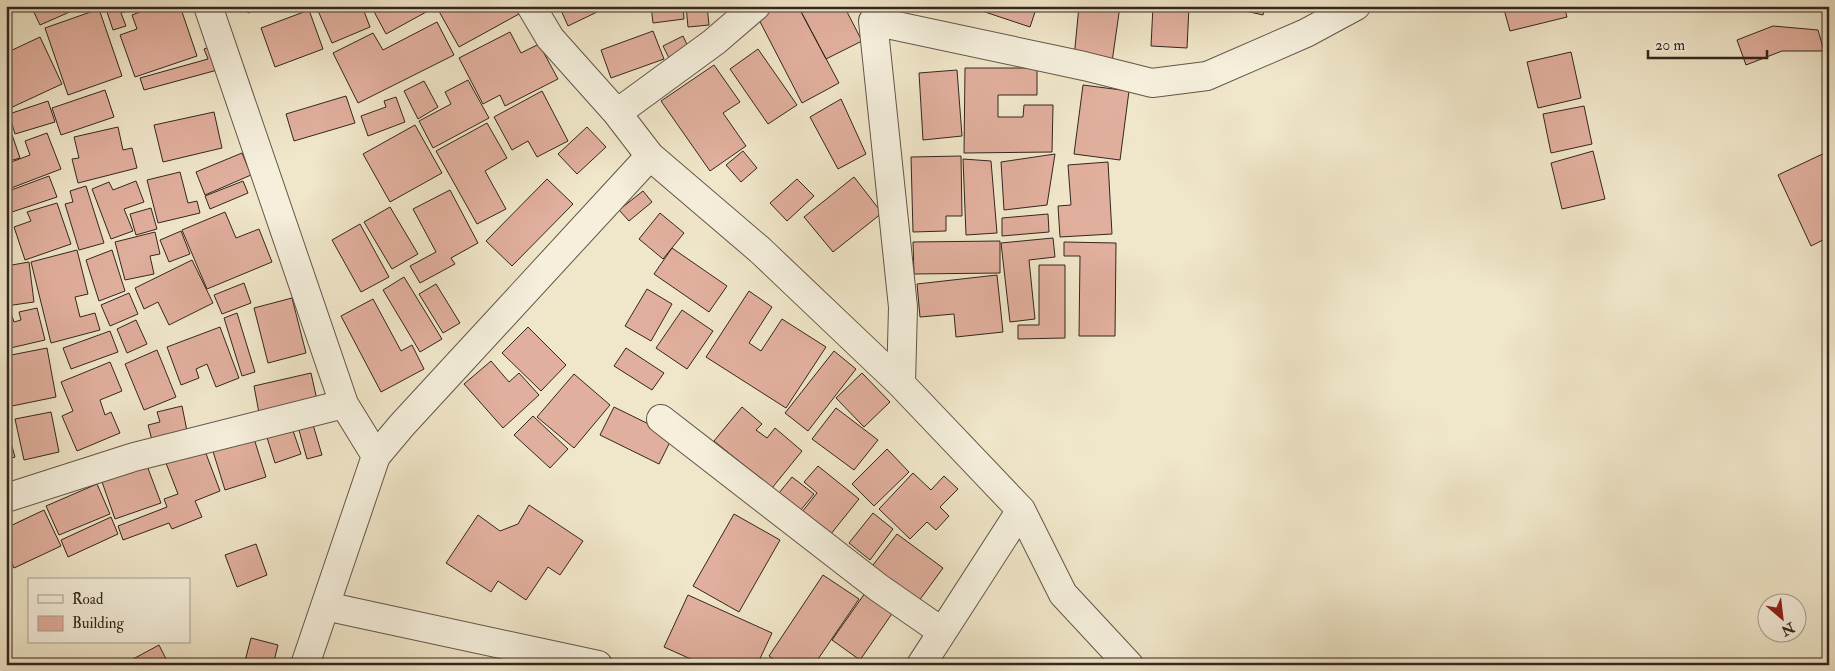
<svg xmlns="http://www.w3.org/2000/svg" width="1835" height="671" viewBox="0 0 1835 671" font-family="'IM FELL Double Pica',serif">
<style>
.building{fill:#e1af9d;stroke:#33261e}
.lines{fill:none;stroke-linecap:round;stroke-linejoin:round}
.minor-casing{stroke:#625649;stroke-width:30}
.minor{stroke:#f5efdc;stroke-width:28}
</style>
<rect width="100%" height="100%" fill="#f0e6c9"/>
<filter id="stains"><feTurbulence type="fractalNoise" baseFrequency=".004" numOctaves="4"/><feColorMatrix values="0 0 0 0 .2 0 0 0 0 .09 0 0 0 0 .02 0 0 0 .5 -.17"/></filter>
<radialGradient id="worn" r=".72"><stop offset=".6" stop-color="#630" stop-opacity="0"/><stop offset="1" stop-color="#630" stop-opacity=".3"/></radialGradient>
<path class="building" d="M 31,6 L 81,6 L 81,7 L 40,25 Z
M 105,6 L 180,6 L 197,56 L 135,77 L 120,35 L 137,29 L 132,15 L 140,12 L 138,7 L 121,13 L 126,26 L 113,30 Z
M 245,6 L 262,6 L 248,13 Z
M 316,6 L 362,6 L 370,27 L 332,43 Z
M 371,6 L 426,6 L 428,11 L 386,34 Z
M 436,6 L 515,6 L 519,14 L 459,47 Z
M 564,6 L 594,6 L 597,12 L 568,26 L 560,8 Z
M 651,6 L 683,6 L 684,19 L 653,23 Z
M 686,6 L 707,6 L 709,25 L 688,27 Z
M 765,6 L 798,6 L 839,83 L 802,103 L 755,12 Z
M 798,6 L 844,6 L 862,41 L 826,59 Z
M 977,6 L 1037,6 L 1030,27 L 976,9 Z
M 1079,6 L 1120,6 L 1112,62 L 1074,58 Z
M 1153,6 L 1189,7 L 1187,48 L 1151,46 Z
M 1224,6 L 1265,6 L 1263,15 Z
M 1503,6 L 1564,6 L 1567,17 L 1510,31 Z
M 99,9 L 122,76 L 68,95 L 45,28 Z
M 309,10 L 323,49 L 275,67 L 261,28 Z
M 437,22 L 454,55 L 358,103 L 333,53 L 373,33 L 383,50 Z
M 1773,26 L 1818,30 L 1824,51 L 1782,51 L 1746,65 L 1737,40 Z
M 653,31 L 664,59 L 611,78 L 601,50 Z
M 510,32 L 521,53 L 539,44 L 558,79 L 505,106 L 500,95 L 483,104 L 459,58 Z
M 683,36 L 690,51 L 670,60 L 663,46 Z
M 40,37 L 62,84 L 6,110 L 6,74 L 9,72 L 6,66 L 6,53 Z
M 215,45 L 221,69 L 144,90 L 140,78 L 208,59 L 204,49 Z
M 758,49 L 797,105 L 768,124 L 730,69 Z
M 1571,52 L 1581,98 L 1538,108 L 1527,62 Z
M 714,65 L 740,102 L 723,113 L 746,146 L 710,171 L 661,101 Z
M 965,68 L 1037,68 L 1037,95 L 998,95 L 998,117 L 1023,117 L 1024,105 L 1053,105 L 1052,152 L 964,153 Z
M 957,70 L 962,136 L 923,140 L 919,73 Z
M 468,80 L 489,118 L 433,148 L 419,121 L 451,104 L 445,92 Z
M 424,81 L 438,107 L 418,119 L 404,91 Z
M 1083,85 L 1129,91 L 1120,160 L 1074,154 Z
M 105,90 L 114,117 L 61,135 L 52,108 Z
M 542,91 L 568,141 L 537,157 L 528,141 L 512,150 L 494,117 Z
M 346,96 L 355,123 L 294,141 L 286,114 Z
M 396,97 L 405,122 L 368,136 L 361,116 L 386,107 L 384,101 Z
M 841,99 L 866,154 L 838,169 L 810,117 Z
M 48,101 L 55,122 L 15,134 L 9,114 Z
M 1584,106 L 1592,144 L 1551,153 L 1543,114 Z
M 214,112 L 222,148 L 163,162 L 154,125 Z
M 6,117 L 20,158 L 6,162 Z
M 487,123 L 507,158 L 485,171 L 506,209 L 477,224 L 436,151 Z
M 415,125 L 442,173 L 390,202 L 363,154 Z
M 118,127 L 123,150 L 132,148 L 137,168 L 78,183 L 72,159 L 79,158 L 74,137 Z
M 587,127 L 606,147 L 577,174 L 558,154 Z
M 47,133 L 61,169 L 6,190 L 6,164 L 30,155 L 25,141 Z
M 743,151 L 757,168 L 741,182 L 726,165 Z
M 1593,151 L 1605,199 L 1562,209 L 1551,163 Z
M 1829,151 L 1829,237 L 1811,246 L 1778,175 Z
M 242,153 L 251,175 L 205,195 L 196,172 Z
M 1055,154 L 1047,205 L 1004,210 L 1001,162 Z
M 961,156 L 962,216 L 946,216 L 946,231 L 913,232 L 911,157 Z
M 963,159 L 991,161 L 997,233 L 966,235 Z
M 1108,162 L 1112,234 L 1060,237 L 1058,206 L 1071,205 L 1068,165 Z
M 180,172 L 188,203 L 197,201 L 200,213 L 158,223 L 147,180 Z
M 49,176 L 57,197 L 9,213 L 6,205 L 6,192 Z
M 854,177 L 882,213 L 833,252 L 804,217 Z
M 547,179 L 573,204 L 512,266 L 486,241 Z
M 797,179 L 814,196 L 787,221 L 770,203 Z
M 136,181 L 144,202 L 124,209 L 133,231 L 111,239 L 92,189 L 109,182 L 113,190 Z
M 243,181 L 248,193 L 210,209 L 205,196 Z
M 86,186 L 104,243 L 79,250 L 65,204 L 73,202 L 70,191 Z
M 450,190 L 478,243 L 451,258 L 455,264 L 420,283 L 410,266 L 436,252 L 413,209 Z
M 643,191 L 652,202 L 629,221 L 619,210 Z
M 57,203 L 71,244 L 25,260 L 14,227 L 31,221 L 27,212 Z
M 390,207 L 418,254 L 392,269 L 364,222 Z
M 151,208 L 157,229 L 136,235 L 130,214 Z
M 225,212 L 236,238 L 259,229 L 272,262 L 207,289 L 182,230 Z
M 660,213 L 684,233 L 663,259 L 639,239 Z
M 1048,214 L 1049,232 L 1002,236 L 1002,218 Z
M 360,224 L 389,277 L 361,292 L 332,240 Z
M 181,231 L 190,254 L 169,262 L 160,240 Z
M 155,232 L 160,254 L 150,256 L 154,274 L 125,280 L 115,242 Z
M 1053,238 L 1055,257 L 1029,260 L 1035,319 L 1010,322 L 1001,243 Z
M 1000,241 L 1000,273 L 914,274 L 913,242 Z
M 1064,242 L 1116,243 L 1115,336 L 1079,336 L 1080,256 L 1064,256 Z
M 672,248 L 727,286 L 709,312 L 654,274 Z
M 77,250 L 88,294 L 75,297 L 80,317 L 95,313 L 100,330 L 51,343 L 31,262 Z
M 112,250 L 125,291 L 99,301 L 86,260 Z
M 192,260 L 213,303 L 169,325 L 158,302 L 144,309 L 135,288 Z
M 29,262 L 34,302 L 6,306 L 6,266 Z
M 1039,265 L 1065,265 L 1065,338 L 1018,339 L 1018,325 L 1039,325 Z
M 997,275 L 1003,332 L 956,337 L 954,314 L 920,317 L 917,284 Z
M 404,277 L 442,339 L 420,352 L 383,290 Z
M 244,283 L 251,303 L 222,314 L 214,295 Z
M 436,284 L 460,323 L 443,333 L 419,294 Z
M 647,289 L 672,304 L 651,341 L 625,326 Z
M 749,291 L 772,307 L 749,343 L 761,351 L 782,319 L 826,347 L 786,408 L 706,357 Z
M 129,293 L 138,314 L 110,326 L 101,305 Z
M 292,298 L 306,353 L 268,363 L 254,308 Z
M 373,299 L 401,351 L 412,345 L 424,369 L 381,392 L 341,316 Z
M 37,308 L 45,340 L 6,349 L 6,314 L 11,313 L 14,322 L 21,320 L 19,312 Z
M 682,310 L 713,331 L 687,369 L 656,348 Z
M 237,313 L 255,372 L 242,376 L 224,318 Z
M 136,320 L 147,344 L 127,353 L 117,329 Z
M 220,327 L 239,378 L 216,387 L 207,364 L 196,369 L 199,378 L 181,385 L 167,347 Z
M 528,327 L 566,365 L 541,391 L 502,353 Z
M 110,331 L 118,352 L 71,369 L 63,348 Z
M 47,348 L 56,397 L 12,406 L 6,376 L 6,356 Z
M 626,348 L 664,373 L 652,390 L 614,366 Z
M 157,350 L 176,397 L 144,410 L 125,364 Z
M 834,351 L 856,369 L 808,431 L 785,413 Z
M 491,361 L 509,382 L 519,373 L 539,395 L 503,428 L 464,384 Z
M 110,362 L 122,391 L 100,400 L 105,415 L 111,412 L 120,433 L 77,451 L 62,416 L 73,411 L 61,382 Z
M 311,373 L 317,400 L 259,413 L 254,386 Z
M 862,373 L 890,402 L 864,427 L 836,398 Z
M 574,374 L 610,405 L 574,448 L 537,417 Z
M 182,406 L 188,436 L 153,444 L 148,425 L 160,422 L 157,412 Z
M 614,407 L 673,436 L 659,464 L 600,435 Z
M 742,407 L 762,424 L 756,430 L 767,438 L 775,428 L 802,451 L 772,488 L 714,441 Z
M 836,408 L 878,440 L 854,470 L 812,439 Z
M 51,412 L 59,452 L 24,460 L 15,419 Z
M 533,416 L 568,449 L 550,468 L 514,435 Z
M 311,418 L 322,455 L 307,459 L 297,423 Z
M 289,419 L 301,454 L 275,463 L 264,428 Z
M 6,425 L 15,457 L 6,460 Z
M 252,432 L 266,477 L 225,490 L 211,445 Z
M 202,443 L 220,491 L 195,501 L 202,517 L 172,529 L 169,523 L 123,540 L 118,526 L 167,507 L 164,499 L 178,494 L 164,458 Z
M 887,449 L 909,472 L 874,506 L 852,484 Z
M 146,463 L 161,503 L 115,519 L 101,479 Z
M 818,466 L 859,499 L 826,540 L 798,517 L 817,493 L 804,482 Z
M 913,473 L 931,490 L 944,476 L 958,489 L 940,507 L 949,516 L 936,530 L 927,522 L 910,539 L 879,509 Z
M 792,477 L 814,494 L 800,511 L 779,493 Z
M 97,484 L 110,514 L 59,535 L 46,506 Z
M 529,505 L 583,541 L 560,575 L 548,567 L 526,600 L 498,581 L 491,592 L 446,563 L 478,515 L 500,531 L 518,524 Z
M 44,510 L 61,546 L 14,568 L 6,552 L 6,528 Z
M 873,513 L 893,529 L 870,560 L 849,543 Z
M 734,514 L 780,540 L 739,612 L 693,586 Z
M 111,517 L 118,534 L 68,557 L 61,540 Z
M 897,534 L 943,568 L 913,609 L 866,574 Z
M 256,544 L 267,575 L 237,587 L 225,555 Z
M 823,575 L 859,599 L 814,665 L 781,665 L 769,656 Z
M 870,586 L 898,605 L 860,660 L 832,640 Z
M 688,595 L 772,633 L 757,665 L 704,665 L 664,647 Z
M 251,638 L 278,645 L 273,665 L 244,665 Z
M 159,645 L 169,665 L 122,665 Z
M 468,659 L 484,665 L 466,665 Z"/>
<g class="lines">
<g class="minor-casing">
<path id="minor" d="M 208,6 L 344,404 L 376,456 L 305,665
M 531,6 L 550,38 L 617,113 L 650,156 L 760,250 L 901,384 L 1021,510 L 1063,594 L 1129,665
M 617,113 L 714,42 L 756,6
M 901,384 L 903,307 L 873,21 L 1084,66 L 1152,83 L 1207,76 L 1306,33 L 1356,6
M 661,419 L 879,588 L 941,631
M 376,456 L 402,425 L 650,156
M 6,498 L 134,457 L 344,404
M 325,606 L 598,665
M 921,665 L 1021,510"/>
</g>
<use href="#minor" class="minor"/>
</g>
<rect width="1835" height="671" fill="none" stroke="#f0e6c9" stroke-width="25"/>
<rect x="8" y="8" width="1820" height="656" fill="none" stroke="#33261e" stroke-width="2.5"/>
<rect x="12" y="12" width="1810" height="646" fill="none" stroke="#33261e"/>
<rect x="28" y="578" width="162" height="65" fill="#f5efdc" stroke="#a79f90"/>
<rect x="38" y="595" width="25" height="8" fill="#f5efdc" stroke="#a79f90"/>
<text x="72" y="604" font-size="15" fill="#33261e">Road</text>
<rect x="38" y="616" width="25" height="15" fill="#e1af9d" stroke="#a79f90"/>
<text x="72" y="628" font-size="15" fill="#33261e">Building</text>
<g transform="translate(1782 618) rotate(152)"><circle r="24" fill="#f5efdc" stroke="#a79f90"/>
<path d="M0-4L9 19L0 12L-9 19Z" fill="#8f2418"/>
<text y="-8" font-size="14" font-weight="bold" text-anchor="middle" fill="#33261e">N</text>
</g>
<path d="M1648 50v8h119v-8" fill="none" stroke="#33261e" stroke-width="2.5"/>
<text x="1655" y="50" font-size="15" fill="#33261e" stroke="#f5efdc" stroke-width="4" paint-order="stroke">20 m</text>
<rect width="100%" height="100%" filter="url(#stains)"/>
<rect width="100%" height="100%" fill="url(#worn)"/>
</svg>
